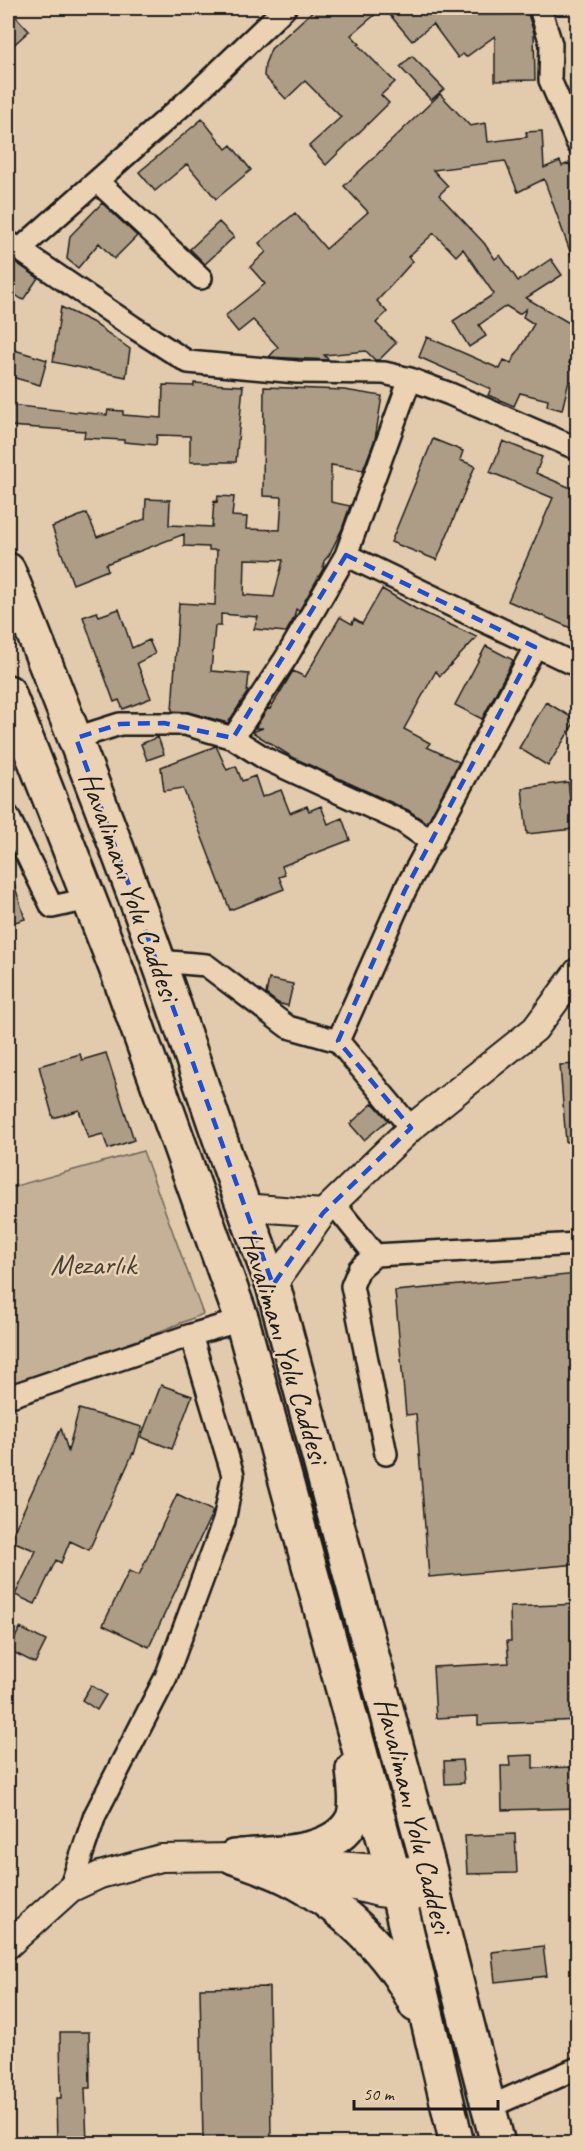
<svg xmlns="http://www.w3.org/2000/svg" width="585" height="2151" viewBox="0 0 585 2151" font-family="Caveat,sans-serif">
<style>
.green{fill:#c4b197;stroke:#70665a;stroke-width:1.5}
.building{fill:#ae9d86;stroke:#1c1c1c;stroke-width:1.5;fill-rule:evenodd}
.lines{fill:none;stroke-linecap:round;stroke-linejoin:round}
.minor-casing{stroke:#1c1c1c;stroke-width:26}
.tertiary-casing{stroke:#1c1c1c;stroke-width:30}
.trunk-casing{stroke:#1c1c1c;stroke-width:38}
.minor{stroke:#ead2b2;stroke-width:21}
.tertiary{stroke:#ead2b2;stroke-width:26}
.trunk{stroke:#ead2b2;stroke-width:33}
.marked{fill:none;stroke:#1d4ed8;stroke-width:4.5;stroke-dasharray:12 8;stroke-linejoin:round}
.labels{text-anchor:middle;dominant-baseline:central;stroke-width:5;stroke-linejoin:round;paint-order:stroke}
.street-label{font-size:30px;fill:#1c1c1c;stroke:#ead2b2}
.park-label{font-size:30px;fill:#46413b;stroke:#ead2b2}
</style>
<rect width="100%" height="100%" fill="#e2cbac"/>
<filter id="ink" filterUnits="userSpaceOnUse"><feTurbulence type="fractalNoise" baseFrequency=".0167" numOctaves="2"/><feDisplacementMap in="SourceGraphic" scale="12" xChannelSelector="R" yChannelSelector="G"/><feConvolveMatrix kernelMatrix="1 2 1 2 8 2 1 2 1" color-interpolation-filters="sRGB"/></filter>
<g filter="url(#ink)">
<path class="green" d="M 143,1151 L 203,1314 L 25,1386 L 8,1391 L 8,1188 Z"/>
<path class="building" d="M 8,8 L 29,31 L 8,50 Z
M 316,8 L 383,8 L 351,35 L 360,44 L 358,45 L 395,82 L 381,95 L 389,103 L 326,165 L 309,146 L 341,117 L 305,81 L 286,99 L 264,76 L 265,64 L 271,49 Z
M 399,8 L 466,8 L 456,15 L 528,14 L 534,33 L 535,80 L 495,81 L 495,36 L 466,57 L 463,54 L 458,58 L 433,24 L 412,41 L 390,15 Z
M 412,56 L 444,89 L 431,100 L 400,67 Z
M 440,94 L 470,126 L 486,123 L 488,142 L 527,137 L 526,132 L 542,131 L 544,168 L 560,161 L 562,166 L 569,163 L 578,183 L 576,268 L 544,179 L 518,192 L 505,161 L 433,170 L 448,186 L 439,195 L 484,243 L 495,259 L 500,255 L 518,281 L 551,259 L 562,275 L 526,298 L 578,328 L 578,348 L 569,363 L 578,366 L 578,372 L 575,383 L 569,381 L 562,410 L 547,406 L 548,400 L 520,393 L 514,406 L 488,395 L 491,389 L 419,357 L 427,337 L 500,369 L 504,360 L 511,363 L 534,324 L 523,317 L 526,309 L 519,314 L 506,306 L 479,325 L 486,336 L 469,347 L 453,321 L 494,294 L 463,249 L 456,256 L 434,233 L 408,257 L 413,261 L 377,301 L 387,312 L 376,323 L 396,343 L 379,360 L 375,360 L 366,351 L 324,355 L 329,360 L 269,357 L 278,347 L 253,320 L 238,332 L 225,316 L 265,284 L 250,267 L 266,252 L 259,243 L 295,213 L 326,249 L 368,212 L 344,186 Z
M 202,119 L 226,149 L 231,145 L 251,170 L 216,199 L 187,164 L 155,191 L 139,172 Z
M 102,203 L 137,236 L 114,259 L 99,243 L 78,268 L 67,259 L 70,236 Z
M 219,222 L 234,237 L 205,264 L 190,249 Z
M 8,257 L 38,278 L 23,300 L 8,290 Z
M 61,307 L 92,322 L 130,349 L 126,377 L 53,362 Z
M 8,348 L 47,360 L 40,385 L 8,376 Z
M 194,383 L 243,386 L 236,462 L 190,462 L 190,436 L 157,435 L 156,445 L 124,442 L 124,440 L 84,438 L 85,431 L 8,426 L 8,405 L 107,415 L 108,410 L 123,411 L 123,415 L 162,418 L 163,385 L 194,386 Z
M 264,387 L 344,390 L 382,396 L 375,439 L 363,470 L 331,465 L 331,502 L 350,506 L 342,529 L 329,555 L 324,561 L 323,569 L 299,611 L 296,609 L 294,618 L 286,632 L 254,629 L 258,617 L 221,614 L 221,626 L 215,626 L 211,671 L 249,674 L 247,693 L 228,723 L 188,712 L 172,711 L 179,603 L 215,605 L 217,550 L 209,550 L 209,547 L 184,546 L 184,534 L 106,564 L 108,570 L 73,584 L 52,527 L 87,513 L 97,537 L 145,519 L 146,499 L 170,500 L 169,525 L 212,527 L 214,501 L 217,502 L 218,496 L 234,497 L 232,516 L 247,517 L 246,529 L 280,530 L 282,497 L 263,496 ZM 245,559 L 283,560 L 274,597 L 244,595 Z
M 433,439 L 463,451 L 460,460 L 475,466 L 437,560 L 391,542 Z
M 503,441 L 542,457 L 536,473 L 578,491 L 578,631 L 508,601 L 553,498 L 490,472 Z
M 382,589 L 416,609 L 477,637 L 440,676 L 436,671 L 404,729 L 430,743 L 427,747 L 459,762 L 427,823 L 408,810 L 292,757 L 252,732 L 263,728 L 255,728 L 268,708 L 270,709 L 293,671 L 305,677 L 340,617 L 352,624 L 354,619 L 362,624 Z
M 119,609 L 132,648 L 149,640 L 155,654 L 137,663 L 151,698 L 123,709 L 119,700 L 114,702 L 83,617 L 97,612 L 99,616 Z
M 486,646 L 513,660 L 482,719 L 455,705 Z
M 546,702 L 576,720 L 548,766 L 519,748 Z
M 158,737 L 164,754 L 147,760 L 141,744 Z
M 216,746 L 227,770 L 236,766 L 242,781 L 255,776 L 262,797 L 281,790 L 290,813 L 307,806 L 309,811 L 321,806 L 328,824 L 342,818 L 350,840 L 282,866 L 285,875 L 279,877 L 284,889 L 230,910 L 183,788 L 164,791 L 161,767 Z
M 568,782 L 574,829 L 527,834 L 522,788 Z
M 11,874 L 25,919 L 8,924 L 8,875 Z
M 269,979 L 293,984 L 288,1006 L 278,1003 L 266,994 Z
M 106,1053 L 134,1140 L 108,1149 L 103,1134 L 88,1138 L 79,1110 L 53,1118 L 39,1066 L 80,1054 L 82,1060 Z
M 578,1064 L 578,1141 L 566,1142 L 560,1065 Z
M 373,1103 L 388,1120 L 364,1140 L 350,1124 Z
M 578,1274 L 578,1564 L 429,1577 L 416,1414 L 406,1415 L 395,1291 Z
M 161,1385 L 192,1396 L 172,1449 L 141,1437 Z
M 79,1409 L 142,1427 L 134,1454 L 133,1453 L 89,1550 L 70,1541 L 61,1563 L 56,1560 L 35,1604 L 15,1595 L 36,1551 L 10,1540 L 61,1428 L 68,1451 Z
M 177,1494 L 213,1511 L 149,1647 L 103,1625 L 129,1571 L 139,1575 Z
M 578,1604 L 578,1720 L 478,1725 L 478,1716 L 436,1718 L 433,1667 L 509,1663 L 507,1641 L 511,1641 L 510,1607 Z
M 20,1628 L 46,1641 L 35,1663 L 9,1650 Z
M 91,1685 L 106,1695 L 97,1710 L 82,1700 Z
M 533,1755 L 533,1768 L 578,1767 L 578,1808 L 502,1810 L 501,1766 L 510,1766 L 509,1756 Z
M 462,1760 L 464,1783 L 445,1784 L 444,1761 Z
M 515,1834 L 517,1873 L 467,1874 L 465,1836 Z
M 543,1946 L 547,1976 L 495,1982 L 492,1952 Z
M 269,1987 L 271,2139 L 203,2140 L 200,1988 Z
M 60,2032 L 89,2032 L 90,2088 L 85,2088 L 87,2144 L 57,2144 L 56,2098 L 61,2098 Z"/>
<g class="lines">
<g class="minor-casing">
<path id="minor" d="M 540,8 L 551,44 L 550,80 L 578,144
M 97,181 L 201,278
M 8,242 L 133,327 L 188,362 L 297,372 L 384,373 L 410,379 L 450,394 L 578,449
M 19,250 L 194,95 L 285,8
M 346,555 L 578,666
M 76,738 L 120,724 L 185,724 L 233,738 L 266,759 L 403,822 L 432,842
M 233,738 L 286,658 L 346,555 L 410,379
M 8,816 L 52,907 L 89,899
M 158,961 L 206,965 L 288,1027 L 338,1041 L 411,1128
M 338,1041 L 405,890 L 535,647
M 334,1204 L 375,1255 L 578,1244
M 375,1255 L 359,1269 L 352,1286 L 386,1454
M 8,1397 L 191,1335 L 242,1320
M 70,1889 L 95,1815 L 166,1677 L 224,1521 L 233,1475 L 191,1335
M 489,2107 L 578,2068"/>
</g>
<g class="tertiary-casing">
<path id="tertiary" d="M 242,1207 L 323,1213
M 273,1285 L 323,1213 L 411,1128 L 535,1029 L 578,971
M 307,1875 L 378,1893 L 415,1897
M 8,1945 L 70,1889 L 100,1875 L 161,1858 L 234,1857 L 430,1872"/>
</g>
<g class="trunk-casing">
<path id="trunk" d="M 8,570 C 60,699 111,829 158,960 C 197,1068 231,1178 273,1285 L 430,1872 L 435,1899 L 498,2144
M 8,692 L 118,973 L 242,1320 L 392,1869 L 457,2144
M 241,1856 C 275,1853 334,1855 352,1820 C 359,1806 354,1784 353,1769
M 234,1857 C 251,1863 269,1869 286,1877 C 338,1902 391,1952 416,2005"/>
</g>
<use href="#minor" class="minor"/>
<use href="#tertiary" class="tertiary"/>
<use href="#trunk" class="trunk"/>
</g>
</g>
<path class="marked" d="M 346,555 L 535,647 L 405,890 L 338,1041 L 411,1128 L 323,1213 L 273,1285 L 76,738 L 120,724 L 164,723 L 233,738 Z"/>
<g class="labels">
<g class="street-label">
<text transform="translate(130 886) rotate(70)">Havalimanı Yolu Caddesi</text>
<text transform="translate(285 1347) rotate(73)">Havalimanı Yolu Caddesi</text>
<text transform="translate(414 1815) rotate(76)">Havalimanı Yolu Caddesi</text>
</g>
<g class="park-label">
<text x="93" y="1264">Mezarlık</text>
</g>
</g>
<rect width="585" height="2151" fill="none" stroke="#ead2b2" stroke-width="30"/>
<rect x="15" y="15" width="555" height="2121" fill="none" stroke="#1c1c1c" stroke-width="2" filter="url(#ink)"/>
<path d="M354 2100v9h144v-9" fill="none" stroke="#1c1c1c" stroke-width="3"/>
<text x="363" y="2100" font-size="18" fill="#1c1c1c" stroke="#ead2b2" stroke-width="4.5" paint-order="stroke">50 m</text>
</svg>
